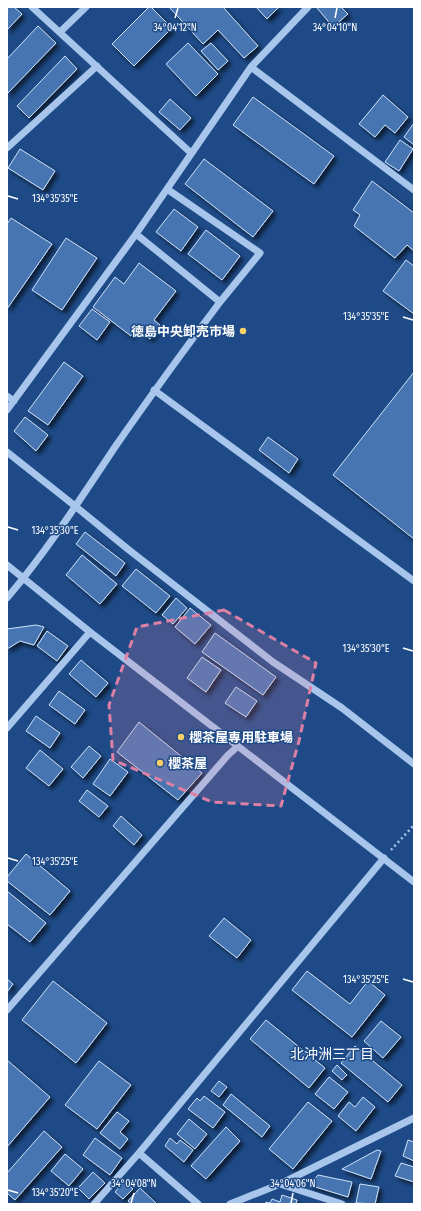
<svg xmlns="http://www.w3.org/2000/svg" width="421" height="1211" viewBox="0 0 421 1211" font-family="'Fira Sans Condensed','Noto Sans JP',sans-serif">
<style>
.building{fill:#4675b1;stroke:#cde0f8;filter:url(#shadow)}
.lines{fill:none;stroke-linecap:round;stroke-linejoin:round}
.path{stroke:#a8c6eb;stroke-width:2.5;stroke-dasharray:2 3;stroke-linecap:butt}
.minor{stroke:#a8c6eb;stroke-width:7}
.marked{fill:#dd80a5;fill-opacity:0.2;stroke:#dd80a5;stroke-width:3;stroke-dasharray:8 5;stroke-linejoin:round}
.ticks{fill:none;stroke:#fff;stroke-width:1.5}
.poi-dot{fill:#fad167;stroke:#1e4b88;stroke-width:1.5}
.labels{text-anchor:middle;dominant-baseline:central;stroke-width:3;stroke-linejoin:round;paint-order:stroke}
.poi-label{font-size:13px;font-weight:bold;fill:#fff;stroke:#1e4b88;text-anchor:start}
.neighbourhood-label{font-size:14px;fill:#fff;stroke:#1e4b88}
.ticks-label{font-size:10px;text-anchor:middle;fill:#fff;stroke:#1e4b88;stroke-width:3;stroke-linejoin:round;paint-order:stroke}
</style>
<defs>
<filter id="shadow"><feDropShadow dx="3.5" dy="3.5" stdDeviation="2" flood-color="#0009"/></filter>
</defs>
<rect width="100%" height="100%" fill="#1e4b88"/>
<path class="building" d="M 7,7 L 14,7 L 22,14 L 7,30 Z
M 149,7 L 151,7 L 172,28 L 134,66 L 112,44 Z
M 169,7 L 223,7 L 258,46 L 244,58 L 218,30 L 203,44 Z
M 256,7 L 279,7 L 267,19 Z
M 318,7 L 341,7 L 348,14 L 333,27 L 317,8 Z
M 38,26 L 56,43 L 7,94 L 7,59 Z
M 188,43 L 218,74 L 196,96 L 166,64 Z
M 211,43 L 228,61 L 218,70 L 201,51 Z
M 65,56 L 77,69 L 29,118 L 17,106 Z
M 383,95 L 408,117 L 395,133 L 385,125 L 375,137 L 359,124 Z
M 253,97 L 334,156 L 314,184 L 233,125 Z
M 170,99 L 191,118 L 180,130 L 159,112 Z
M 414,123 L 414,145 L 404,137 Z
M 400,140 L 413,149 L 399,171 L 385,162 Z
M 20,149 L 55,171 L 43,190 L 8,168 Z
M 204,159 L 273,211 L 253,237 L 185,184 Z
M 372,181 L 414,213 L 414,251 L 407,245 L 395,258 L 354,226 L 360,215 L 353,210 Z
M 174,209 L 198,227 L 181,251 L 156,232 Z
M 11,218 L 52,244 L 7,309 L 7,224 Z
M 206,230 L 240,256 L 222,280 L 188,254 Z
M 66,238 L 97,258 L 62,310 L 32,290 Z
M 406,260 L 414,266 L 414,314 L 383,291 Z
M 139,263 L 176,291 L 154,320 L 160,325 L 150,339 L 136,329 L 131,336 L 93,307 L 115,277 L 124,284 Z
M 92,309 L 110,322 L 97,340 L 79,326 Z
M 64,362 L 83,376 L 48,425 L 28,411 Z
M 414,372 L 414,539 L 333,475 Z
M 25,417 L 48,435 L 36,451 L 14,431 Z
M 268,437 L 298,459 L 289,473 L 259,450 Z
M 85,532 L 125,563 L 116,576 L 76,544 Z
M 82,555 L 117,584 L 100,604 L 66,575 Z
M 136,569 L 170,596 L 156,613 L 122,586 Z
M 176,598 L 187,608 L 173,624 L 162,615 Z
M 190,608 L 211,625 L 195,644 L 175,627 Z
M 36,625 L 44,627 L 34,645 L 20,641 L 7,649 L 7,629 Z
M 47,631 L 68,646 L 57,661 L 37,646 Z
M 215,633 L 276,677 L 263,695 L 202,652 Z
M 202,657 L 221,670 L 206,692 L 187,678 Z
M 81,660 L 108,683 L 96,697 L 69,674 Z
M 236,687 L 257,701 L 246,717 L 225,703 Z
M 59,691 L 85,710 L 75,724 L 49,705 Z
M 36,716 L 60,733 L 50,748 L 26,731 Z
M 139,722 L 202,773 L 178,800 L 117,752 Z
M 89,746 L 101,756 L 83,778 L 71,767 Z
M 40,750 L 63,769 L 49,786 L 26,768 Z
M 110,759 L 128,772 L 110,796 L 93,784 Z
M 87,790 L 108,806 L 99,817 L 79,801 Z
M 121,816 L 142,835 L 134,845 L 113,826 Z
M 26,854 L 70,891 L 50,915 L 7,881 L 7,877 Z
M 7,891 L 46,923 L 30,942 L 7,924 Z
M 224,918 L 251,940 L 237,958 L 209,936 Z
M 307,971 L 350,1004 L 368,981 L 385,995 L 352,1037 L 292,990 Z
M 7,979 L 13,984 L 7,992 Z
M 53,981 L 107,1023 L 76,1063 L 22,1020 Z
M 266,1020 L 325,1068 L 309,1088 L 250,1039 Z
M 381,1021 L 401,1037 L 383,1058 L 364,1041 Z
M 355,1046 L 402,1085 L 388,1102 L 341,1063 Z
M 7,1060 L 50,1097 L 7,1147 Z
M 99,1061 L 131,1085 L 97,1129 L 65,1105 Z
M 337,1065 L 347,1075 L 342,1080 L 332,1071 Z
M 329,1077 L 348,1092 L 334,1109 L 315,1094 Z
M 219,1081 L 227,1087 L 219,1097 L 211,1091 Z
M 231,1094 L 270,1126 L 262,1137 L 223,1105 Z
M 204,1096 L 225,1112 L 213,1128 L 188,1109 L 197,1098 L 200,1101 Z
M 363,1097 L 375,1107 L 356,1131 L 338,1116 L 349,1102 L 355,1107 Z
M 308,1102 L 332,1121 L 293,1169 L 269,1149 Z
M 117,1112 L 129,1121 L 120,1132 L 128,1139 L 120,1149 L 100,1133 Z
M 189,1119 L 207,1134 L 195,1149 L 177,1134 Z
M 226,1127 L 240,1141 L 206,1179 L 191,1166 Z
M 44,1131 L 62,1147 L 15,1200 L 7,1193 L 7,1173 Z
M 95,1138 L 122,1158 L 110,1175 L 83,1155 Z
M 170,1138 L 177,1144 L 180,1140 L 193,1150 L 184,1162 L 165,1146 Z
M 408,1140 L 414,1142 L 414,1161 L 403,1156 Z
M 377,1150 L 381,1151 L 371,1179 L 342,1169 Z
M 65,1154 L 83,1169 L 69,1186 L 51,1171 Z
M 401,1163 L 414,1167 L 414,1182 L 395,1176 Z
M 93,1172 L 105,1183 L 89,1199 L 78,1188 Z
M 318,1175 L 352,1182 L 348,1197 L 309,1185 Z
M 124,1181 L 133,1189 L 123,1199 L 115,1192 Z
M 360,1184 L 379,1187 L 375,1204 L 356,1203 Z
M 140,1188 L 157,1204 L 131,1204 L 128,1201 Z
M 282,1195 L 297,1200 L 296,1204 L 265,1204 L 266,1202 L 270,1203 L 272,1199 L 280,1202 Z"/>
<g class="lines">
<path class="path" d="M 391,850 L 414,825"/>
<path class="minor" d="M 32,7 L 191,153
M 60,32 L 86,7
M 251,67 L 414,190
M 7,148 L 97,66
M 167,189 L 260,253 L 220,302
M 154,390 L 414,581
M 7,396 L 14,401
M 7,410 L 136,234 L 251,67 L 308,7
M 7,452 L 75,506 L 129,550 L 273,662 L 342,708 L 414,764
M 7,565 L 90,632 L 414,882
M 7,598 C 47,551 81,498 115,447 C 149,398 184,350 220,302 L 136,234
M 7,728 L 90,632
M 7,1010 L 228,755 L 237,747
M 139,1153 L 198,1204
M 280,1184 L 342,1204
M 94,1204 L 139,1153 L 384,858
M 230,1204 L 280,1184 L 414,1118"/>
</g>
<path class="marked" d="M 224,610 L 316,663 L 299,741 L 281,806 L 212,802 L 113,760 L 109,705 L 137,627 Z"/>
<path class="ticks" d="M 175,18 L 178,8M 335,18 L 337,8M 8,196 L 18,199M 403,317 L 413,320M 8,527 L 18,530M 403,648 L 413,651M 8,858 L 18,861M 403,979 L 413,982M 8,1190 L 18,1193M 131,1203 L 134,1193M 291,1203 L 293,1193"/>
<g class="poi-dot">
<circle cx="243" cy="331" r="4"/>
<circle cx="181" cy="737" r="4"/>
<circle cx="160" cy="763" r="4"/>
</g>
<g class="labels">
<g class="poi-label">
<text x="235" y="331" text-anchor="end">徳島中央卸売市場</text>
<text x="189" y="737">櫻茶屋専用駐車場</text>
<text x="168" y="763">櫻茶屋</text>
</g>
<g class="neighbourhood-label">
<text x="332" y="1054">北沖洲三丁目</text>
</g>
</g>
<g class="ticks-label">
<text x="175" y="31">34°04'12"N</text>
<text x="335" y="31">34°04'10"N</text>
<text x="55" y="202">134°35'35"E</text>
<text x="366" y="320">134°35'35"E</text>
<text x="55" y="534">134°35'30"E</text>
<text x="366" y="652">134°35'30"E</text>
<text x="55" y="865">134°35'25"E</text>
<text x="366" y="983">134°35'25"E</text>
<text x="134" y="1187">34°04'08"N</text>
<text x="293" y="1187">34°04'06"N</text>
<text x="55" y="1196">134°35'20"E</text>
</g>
<rect width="421" height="1211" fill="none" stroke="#ffffff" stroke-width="16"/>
</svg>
